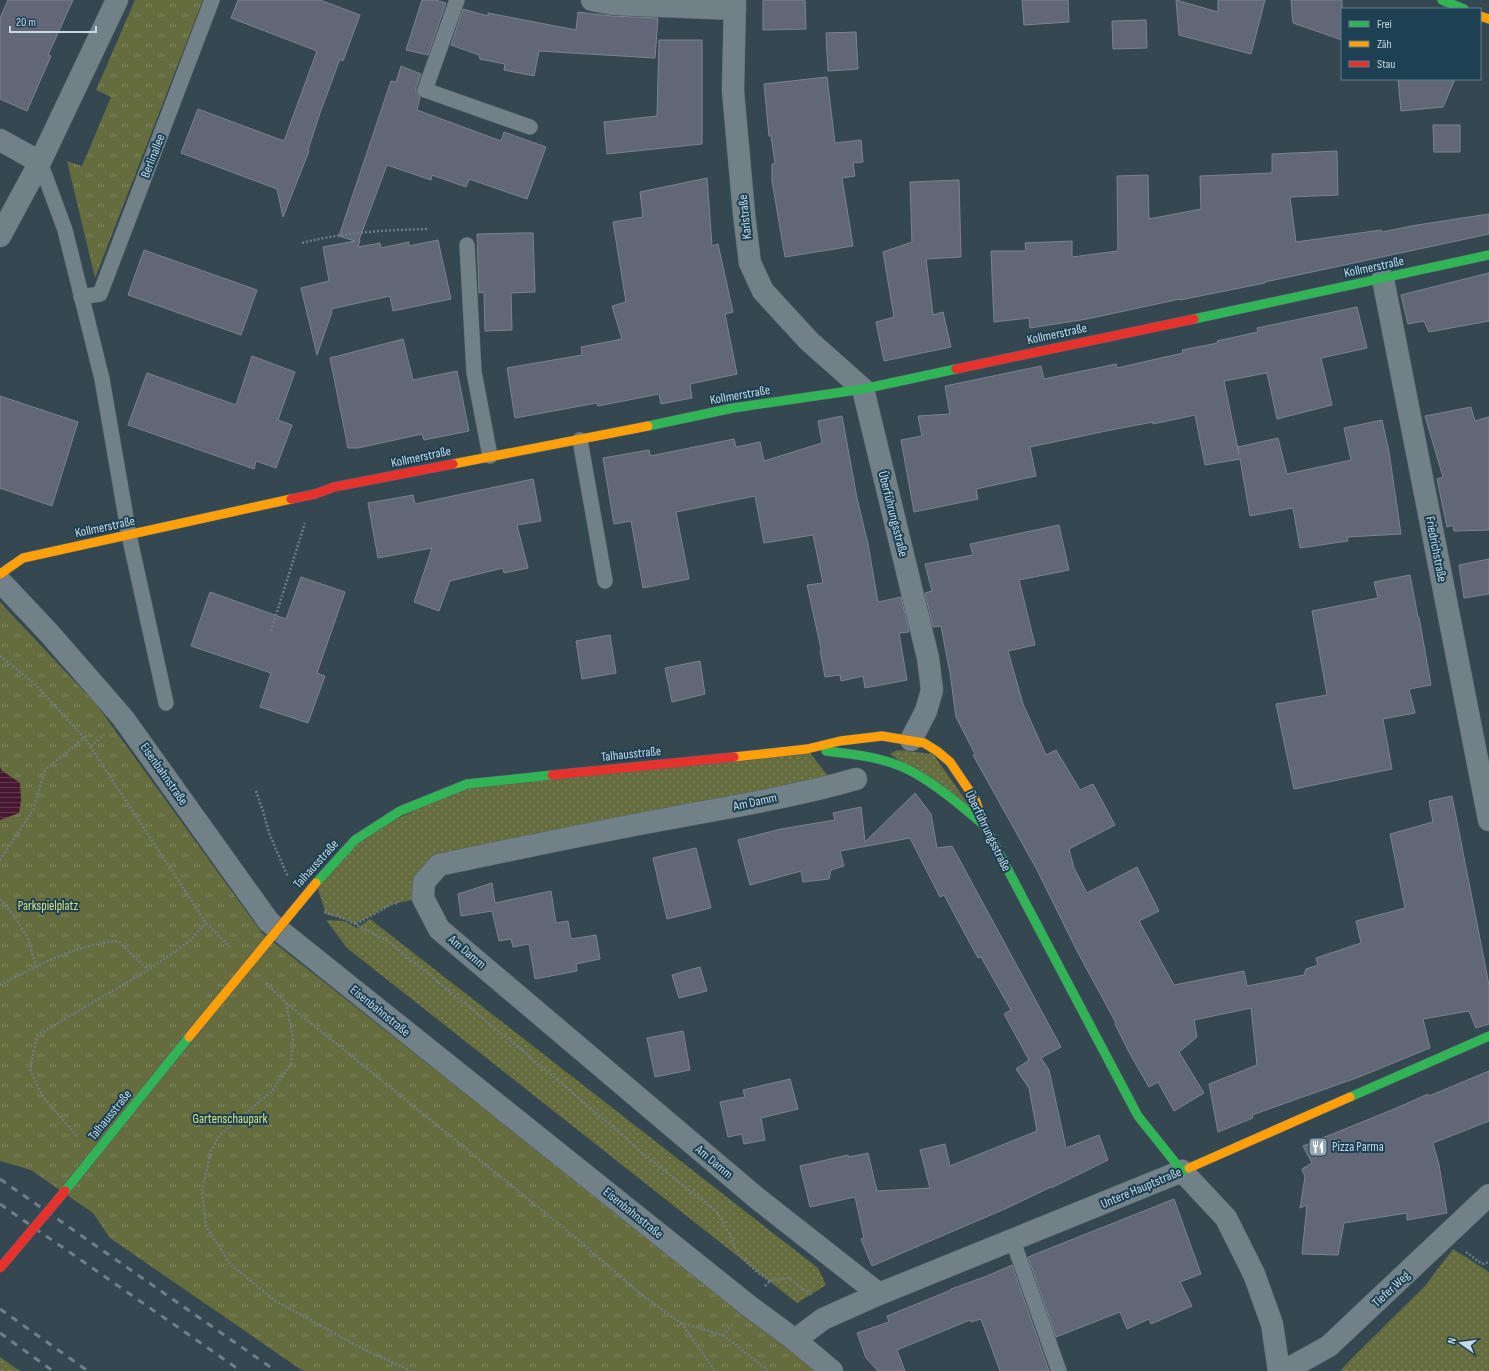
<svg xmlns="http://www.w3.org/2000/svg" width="1489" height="1371" viewBox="0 0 1489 1371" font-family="'Sofia Sans Condensed',sans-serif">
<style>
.grass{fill:url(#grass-dots)}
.park{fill:url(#park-tufts)}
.water{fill:url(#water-rules)}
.building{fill:#616776;stroke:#7c838f}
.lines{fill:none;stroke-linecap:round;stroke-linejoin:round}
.lane-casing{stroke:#54656d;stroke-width:16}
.street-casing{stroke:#54656d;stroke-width:23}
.fast-casing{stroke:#54656d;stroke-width:10}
.slow-casing{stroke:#54656d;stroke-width:10}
.jam-casing{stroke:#54656d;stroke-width:10}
.path{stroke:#6f7c83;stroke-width:2.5;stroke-dasharray:2 2;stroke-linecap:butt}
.lane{stroke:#728087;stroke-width:15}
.street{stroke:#728087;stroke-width:22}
.fast{stroke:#30b455;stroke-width:9}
.slow{stroke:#ff9f0a;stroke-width:9}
.jam{stroke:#e5322d;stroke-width:9}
.rail{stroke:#717f87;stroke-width:3;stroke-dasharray:7 7;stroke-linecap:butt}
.slow-bridge-casing{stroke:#54656d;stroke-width:10;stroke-linecap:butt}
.jam-bridge-casing{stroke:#54656d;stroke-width:10;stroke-linecap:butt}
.slow-bridge{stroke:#ff9f0a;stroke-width:9}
.jam-bridge{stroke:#e5322d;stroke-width:9}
.labels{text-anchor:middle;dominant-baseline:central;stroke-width:4;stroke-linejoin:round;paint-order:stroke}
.street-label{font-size:13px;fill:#c6d9e5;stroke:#1d4053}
.park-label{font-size:13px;fill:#d5e081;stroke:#1d4053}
.poi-label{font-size:13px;fill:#c6d9e5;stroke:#1d4053;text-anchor:start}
</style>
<defs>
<pattern id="grass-dots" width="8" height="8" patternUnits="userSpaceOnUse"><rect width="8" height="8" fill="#656c3e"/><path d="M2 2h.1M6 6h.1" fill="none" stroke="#808763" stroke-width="1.8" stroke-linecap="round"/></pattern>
<pattern id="park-tufts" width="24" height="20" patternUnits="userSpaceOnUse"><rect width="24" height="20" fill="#656c3e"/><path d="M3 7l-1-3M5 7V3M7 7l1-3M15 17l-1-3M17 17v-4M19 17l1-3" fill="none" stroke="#808763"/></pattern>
<pattern id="water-rules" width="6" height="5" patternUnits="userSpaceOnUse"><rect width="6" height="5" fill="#481730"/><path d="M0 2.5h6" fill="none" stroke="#61384e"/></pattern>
</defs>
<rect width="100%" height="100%" fill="#354851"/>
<path class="grass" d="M 807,749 L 835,785 L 439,865 L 423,898 L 392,904 L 355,924 L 345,919 L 326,914 L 316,883 L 355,840 L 467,784 Z
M 897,750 L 933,754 L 976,815 L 890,754 Z
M 370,919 L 818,1268 L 826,1285 L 797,1303 L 347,948 L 326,920 L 344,921 L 357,928 Z
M 1453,1249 L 1489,1272 L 1489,1371 L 1340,1371 L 1353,1357 L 1425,1286 Z
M 0,1357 L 20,1371 L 0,1371 Z"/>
<path class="park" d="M 135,0 L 203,0 L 95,278 L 67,161 L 82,166 L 111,97 L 96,90 Z
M 0,602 L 96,704 L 262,933 L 817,1371 L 303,1371 L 110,1238 L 93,1213 L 31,1170 L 0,1161 Z"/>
<path class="water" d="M 0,766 L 1,770 L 20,783 L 21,800 L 19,813 L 0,820 Z"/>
<path class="building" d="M 8,0 L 73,0 L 48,55 L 51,56 L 27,111 L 0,99 L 0,18 Z
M 238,0 L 320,0 L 360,15 L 343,61 L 340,59 L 320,113 L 308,150 L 309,151 L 283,217 L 277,189 L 181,153 L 198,109 L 284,141 L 317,51 L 231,18 Z
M 422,0 L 435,0 L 446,3 L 428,55 L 406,50 Z
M 763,0 L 805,0 L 806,29 L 763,30 Z
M 1022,0 L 1068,0 L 1069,22 L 1024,25 Z
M 1176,0 L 1218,12 L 1218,0 L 1265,0 L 1251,54 L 1179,35 Z
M 1291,0 L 1342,0 L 1342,40 L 1293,23 Z
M 463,9 L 488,16 L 488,13 L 576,30 L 578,12 L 611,16 L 658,18 L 655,58 L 539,51 L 534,76 L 504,70 L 505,64 L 480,59 L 479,55 L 451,45 Z
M 1146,20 L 1147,48 L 1113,49 L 1112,21 Z
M 856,32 L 858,69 L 828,71 L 826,33 Z
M 659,40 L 702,40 L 702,144 L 607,154 L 604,122 L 657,116 Z
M 401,66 L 421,74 L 416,87 L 416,92 L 420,97 L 417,110 L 501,141 L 504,132 L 546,147 L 527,199 L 469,179 L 466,187 L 432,175 L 431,180 L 387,165 L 359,240 L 360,240 L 358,247 L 380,243 L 381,248 L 409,242 L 409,246 L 438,240 L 451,299 L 393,311 L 390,296 L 331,309 L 332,312 L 317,355 L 301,288 L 329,281 L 323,247 L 355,241 L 339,236 L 391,81 L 396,82 Z
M 827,77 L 835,143 L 861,140 L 863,162 L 853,163 L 855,176 L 842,178 L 853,246 L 785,257 L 772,181 L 772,164 L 775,163 L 771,136 L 769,136 L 764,84 Z
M 1398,79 L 1455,79 L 1443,107 L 1401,111 Z
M 1433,125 L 1460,125 L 1460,152 L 1434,152 Z
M 1337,151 L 1338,195 L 1290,197 L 1296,242 L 1381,230 L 1382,232 L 1417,225 L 1489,214 L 1489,234 L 1265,282 L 1265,283 L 1180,300 L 1180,299 L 1087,319 L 1030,328 L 1029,318 L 994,322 L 991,251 L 1026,251 L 1025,243 L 1072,241 L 1072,257 L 1118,251 L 1117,176 L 1148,175 L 1149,219 L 1201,209 L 1200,176 L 1272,173 L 1272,154 Z
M 707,178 L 712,246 L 718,244 L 733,312 L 725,314 L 737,374 L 690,384 L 692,398 L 661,404 L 659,394 L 598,406 L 597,403 L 515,418 L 507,368 L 582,355 L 581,347 L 622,339 L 612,306 L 626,302 L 613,222 L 643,217 L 640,192 Z
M 959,180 L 961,257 L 926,259 L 933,315 L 943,312 L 951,347 L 884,361 L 876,322 L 894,317 L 883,252 L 912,242 L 910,182 Z
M 521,233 L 533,233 L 535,292 L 511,293 L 512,330 L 485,331 L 484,292 L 479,293 L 477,234 Z
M 144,250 L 257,290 L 241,335 L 128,295 Z
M 1489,273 L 1489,321 L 1429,332 L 1424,321 L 1408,324 L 1401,295 Z
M 1357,307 L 1367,348 L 1321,358 L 1332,405 L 1277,419 L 1267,373 L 1224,381 L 1239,454 L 1238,447 L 1278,438 L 1287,474 L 1351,460 L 1344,428 L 1382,420 L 1389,452 L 1401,534 L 1347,537 L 1348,541 L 1300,548 L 1293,508 L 1250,516 L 1240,459 L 1205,465 L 1195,415 L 1153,424 L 1153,422 L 1111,430 L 1030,447 L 1036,476 L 976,489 L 978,499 L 914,512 L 901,440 L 922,436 L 918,416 L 950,414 L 945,386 L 1041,366 L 1044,379 L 1116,364 L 1117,368 L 1183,353 L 1182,350 L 1218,343 L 1217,341 L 1258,332 L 1257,328 Z
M 403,339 L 413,380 L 457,371 L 469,431 L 424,440 L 422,434 L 358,448 L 348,448 L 330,358 Z
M 252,356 L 295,372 L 278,420 L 292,425 L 276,468 L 256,461 L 254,469 L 128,425 L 147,373 L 236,405 Z
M 0,396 L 78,422 L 52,506 L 0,488 Z
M 1471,407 L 1475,421 L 1489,417 L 1489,530 L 1454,531 L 1453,525 L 1447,527 L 1437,479 L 1443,477 L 1425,416 Z
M 842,416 L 857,498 L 868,544 L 878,602 L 901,597 L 909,632 L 899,633 L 907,680 L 865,688 L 863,676 L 841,681 L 840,675 L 825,677 L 820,650 L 821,649 L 807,585 L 823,583 L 813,535 L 764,543 L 755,496 L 676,512 L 689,579 L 643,588 L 631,521 L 614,524 L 603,458 L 649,450 L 650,456 L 734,439 L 736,447 L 760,442 L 764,461 L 822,443 L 818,421 Z
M 533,479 L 541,521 L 517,525 L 528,568 L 504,573 L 503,568 L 450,581 L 439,611 L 414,602 L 432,548 L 378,558 L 368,503 L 413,495 L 415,504 Z
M 1059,525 L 1069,570 L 1019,580 L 1035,645 L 1008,651 L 1023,704 L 1046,755 L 1056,750 L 1080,790 L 1093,784 L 1115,825 L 1069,849 L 1074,868 L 1087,893 L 1137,867 L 1159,911 L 1139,921 L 1174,985 L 1244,971 L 1247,986 L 1304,975 L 1306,969 L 1318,965 L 1316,958 L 1361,943 L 1356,921 L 1405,908 L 1390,834 L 1433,822 L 1429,801 L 1452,796 L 1489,985 L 1489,1024 L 1476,1028 L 1469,1011 L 1423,1019 L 1430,1048 L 1359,1077 L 1252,1115 L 1253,1118 L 1218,1132 L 1209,1084 L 1257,1065 L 1251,1008 L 1194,1020 L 1197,1037 L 1179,1052 L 1204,1093 L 1174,1111 L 1158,1082 L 1149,1087 L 1130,1054 L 1115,1024 L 1116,1023 L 1077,951 L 1036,868 L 973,755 L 975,754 L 956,717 L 950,673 L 941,626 L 933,627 L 925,593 L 932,591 L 925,564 L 973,555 L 970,544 Z
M 1489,559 L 1489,594 L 1464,598 L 1459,565 Z
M 1410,575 L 1418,617 L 1419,617 L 1431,685 L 1409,689 L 1415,713 L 1383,719 L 1392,769 L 1294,789 L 1276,704 L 1327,695 L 1312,611 L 1378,598 L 1374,582 Z
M 301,577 L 345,592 L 317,673 L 325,676 L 308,723 L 260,707 L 271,673 L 191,646 L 210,592 L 286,619 Z
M 610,635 L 616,673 L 582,679 L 576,641 Z
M 700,661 L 705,694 L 672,702 L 665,668 Z
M 915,793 L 931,814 L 937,848 L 952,846 L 1061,1047 L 1041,1058 L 1049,1070 L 1066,1148 L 1099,1135 L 1108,1160 L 1051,1188 L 1051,1187 L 1007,1208 L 872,1266 L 861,1239 L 864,1238 L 855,1197 L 810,1207 L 800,1166 L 848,1155 L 849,1157 L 868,1153 L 877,1191 L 930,1188 L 920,1150 L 945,1144 L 950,1166 L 1037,1131 L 1029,1088 L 1016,1069 L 1029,1060 L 1004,1014 L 1011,1010 L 981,957 L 978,958 L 944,895 L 940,897 L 910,838 L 840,851 L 844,866 L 831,870 L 829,879 L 803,882 L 801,871 L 750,885 L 738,840 L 781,829 L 835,820 L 833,813 L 861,807 L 865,842 Z
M 696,848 L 711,908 L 667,919 L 653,858 Z
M 492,883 L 495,903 L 551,891 L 556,923 L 568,921 L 571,939 L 596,935 L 600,959 L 576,964 L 577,971 L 535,979 L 529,944 L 513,947 L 511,939 L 499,941 L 492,911 L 461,916 L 458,894 Z
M 700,967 L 707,991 L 679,998 L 672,975 Z
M 683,1031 L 690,1070 L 655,1077 L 647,1038 Z
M 1489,1071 L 1489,1121 L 1433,1143 L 1439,1165 L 1447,1213 L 1407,1220 L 1407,1213 L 1344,1223 L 1338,1255 L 1302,1254 L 1307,1205 L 1300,1208 L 1305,1177 L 1302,1169 L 1312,1163 L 1303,1146 L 1399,1107 L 1428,1094 L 1429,1096 Z
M 790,1079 L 798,1109 L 761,1118 L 765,1140 L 744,1144 L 742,1134 L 728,1137 L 720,1102 L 745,1097 L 743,1090 Z
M 1174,1199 L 1201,1274 L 1180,1282 L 1192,1306 L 1151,1324 L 1149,1319 L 1127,1329 L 1120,1312 L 1056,1337 L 1028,1257 Z
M 1012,1265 L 1049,1371 L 1000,1371 L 981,1319 L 971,1322 L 970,1320 L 897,1350 L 905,1371 L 878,1371 L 866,1358 L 857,1333 L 889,1322 L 887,1316 L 951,1290 L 951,1289 L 987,1276 Z"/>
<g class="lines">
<g class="lane-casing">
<path id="lane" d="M 457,0 L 425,90 L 530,127
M 40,162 L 65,230 L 102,379 L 129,535 L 166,703
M 467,245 L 474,372 L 490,456
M 81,297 L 100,294 L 212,0
M 580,440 L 605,581
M 1013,1241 L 1059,1371"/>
</g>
<g class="street-casing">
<path id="street" d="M 592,0 L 612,4 L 735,9
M 735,0 L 733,91 L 744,214 L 750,263 L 763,291 L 809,341 L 863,389 L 928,658 L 932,690 L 926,711 L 911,740
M 0,140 L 40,162
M 0,236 L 40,162 L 117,0
M 1383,279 L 1489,820
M 0,581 L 49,633 L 123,718 L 269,922 L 749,1306 L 795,1340 L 832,1371
M 856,779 C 794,797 729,807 666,819 C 590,833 515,849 439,865 L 424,882 L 423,898 L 439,929 L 758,1199 L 879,1294
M 795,1340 L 823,1319 L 879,1294 L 1182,1171 L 1226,1218 L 1254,1274 L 1272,1324 L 1279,1371
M 1284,1371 L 1329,1346 L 1489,1195"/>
</g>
<g class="fast-casing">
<path id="fast" d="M 1442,0 L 1464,9
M 1194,319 L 1489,255
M 648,426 L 733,408 L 863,389 L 956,369
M 826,751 C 853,754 882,757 907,769 C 935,783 960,805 984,825
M 990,836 L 1138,1116 L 1182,1171 L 1189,1168
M 316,883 L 355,840 L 400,811 L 467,784 L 552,775
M 1350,1097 L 1489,1036
M 65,1191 L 189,1037"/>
</g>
<g class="slow-casing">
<path id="slow" d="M 1480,16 L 1489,19
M 453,464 L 648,426
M 0,574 L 23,558 L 291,499
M 734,757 L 807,749 L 840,741 L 882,736 L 924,743 L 937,751 L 950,762 L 975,799 L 984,825 L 990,836
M 1189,1168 L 1350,1097"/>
</g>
<g class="jam-casing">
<path id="jam" d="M 956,369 L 1194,319
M 291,499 L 315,494 L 334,487 L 453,464
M 552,775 L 734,757"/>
</g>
<path class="path" d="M 302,243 C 344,232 386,230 429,229
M 271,631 L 305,523
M 0,656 L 36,685 L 86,740 L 206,923 L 230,947
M 91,746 L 104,735
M 256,791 L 263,811 L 269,833 L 288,877
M 0,860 L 33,810 L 45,770 L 85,737
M 0,899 L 15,917 L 28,939 L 36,967
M 324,912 L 345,919 L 388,941 L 535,1061 L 656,1164 L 717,1212 L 729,1233 L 737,1253 L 756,1271 L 770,1281
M 356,924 L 392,904 L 398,903
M 266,983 L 286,1003 L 570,1233 L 643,1296 L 681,1323 L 723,1335 L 769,1371
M 0,985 C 37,966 76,944 118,941 L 148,970
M 286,1003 L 293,1038 L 291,1064 L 271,1092 L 220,1135 L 211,1151 L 202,1191 L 206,1226 L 230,1264 L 274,1300 L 359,1347 L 411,1371
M 77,1136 L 43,1097 L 30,1069 L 37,1036 L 63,1020 L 148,970 L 190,941 L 206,923
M 1466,1252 L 1482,1264 L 1489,1262
M 765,1286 L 770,1281 L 788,1278 L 812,1295
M 681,1323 L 715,1371
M 723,1335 L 732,1325"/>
<use href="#lane" class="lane"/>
<use href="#street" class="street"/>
<use href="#fast" class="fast"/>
<use href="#slow" class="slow"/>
<use href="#jam" class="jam"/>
<path class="rail" d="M 0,1179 L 276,1371
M 0,1204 L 241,1371
M 0,1309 L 88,1371
M 0,1333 L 53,1371"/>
<g class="slow-bridge-casing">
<path id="slow-bridge" d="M 189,1037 L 316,883"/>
</g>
<g class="jam-bridge-casing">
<path id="jam-bridge" d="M 0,1268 L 65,1191"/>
</g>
<use href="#slow-bridge" class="slow-bridge"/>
<use href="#jam-bridge" class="jam-bridge"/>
</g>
<defs>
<g id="restaurant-square" transform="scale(1)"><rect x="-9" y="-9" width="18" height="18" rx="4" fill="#93a6b1" stroke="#1d4053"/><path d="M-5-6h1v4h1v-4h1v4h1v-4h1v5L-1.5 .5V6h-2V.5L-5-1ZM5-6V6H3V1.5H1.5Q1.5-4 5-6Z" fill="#fff"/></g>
</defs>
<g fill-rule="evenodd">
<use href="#restaurant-square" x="1318" y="1147"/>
</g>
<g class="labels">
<g class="street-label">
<text transform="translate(153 156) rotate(-69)">Berlinallee</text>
<text transform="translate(745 217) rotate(-96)">Karlstraße</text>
<text transform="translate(1374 267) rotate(-12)">Kollmerstraße</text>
<text transform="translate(1057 334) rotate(-12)">Kollmerstraße</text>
<text transform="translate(740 395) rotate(-10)">Kollmerstraße</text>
<text transform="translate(421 457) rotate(-12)">Kollmerstraße</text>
<text transform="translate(893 514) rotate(76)">Überführungsstraße</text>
<text transform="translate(105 527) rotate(-12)">Kollmerstraße</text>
<text transform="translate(1436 549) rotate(79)">Friedrichstraße</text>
<text transform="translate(631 754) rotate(-6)">Talhausstraße</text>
<text transform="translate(164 774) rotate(55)">Eisenbahnstraße</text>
<text transform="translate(755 802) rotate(-12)">Am Damm</text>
<text transform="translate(988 831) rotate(64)">Überführungsstraße</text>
<text transform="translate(316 864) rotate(-48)">Talhausstraße</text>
<text transform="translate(467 952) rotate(40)">Am Damm</text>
<text transform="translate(380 1011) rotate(39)">Eisenbahnstraße</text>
<text transform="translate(110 1115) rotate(-51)">Talhausstraße</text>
<text transform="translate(714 1162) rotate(40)">Am Damm</text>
<text transform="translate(1141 1188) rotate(-23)">Untere Hauptstraße</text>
<text transform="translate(633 1213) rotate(39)">Eisenbahnstraße</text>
<text transform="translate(1391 1289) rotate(-43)">Tiefer Weg</text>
</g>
<g class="park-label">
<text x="48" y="906">Parkspielplatz</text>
<text x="230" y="1119">Gartenschaupark</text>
</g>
<g class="poi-label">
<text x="1332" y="1147">Pizza Parma</text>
</g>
</g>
<rect x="1341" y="8" width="140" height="72" fill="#1d4053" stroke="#617d8d"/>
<rect x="1349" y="21" width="20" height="6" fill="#30b455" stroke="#617d8d"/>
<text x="1377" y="28" font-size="12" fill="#c6d9e5">Frei</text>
<rect x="1349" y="41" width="20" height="6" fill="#ff9f0a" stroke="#617d8d"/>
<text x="1377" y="48" font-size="12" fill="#c6d9e5">Zäh</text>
<rect x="1349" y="61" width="20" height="6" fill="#e5322d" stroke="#617d8d"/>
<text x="1377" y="68" font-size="12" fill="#c6d9e5">Stau</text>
<g transform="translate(1461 1343) rotate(284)" stroke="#1d4053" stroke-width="3" paint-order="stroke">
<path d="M0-3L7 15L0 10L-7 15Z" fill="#c6d9e5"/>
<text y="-6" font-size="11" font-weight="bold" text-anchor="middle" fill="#c6d9e5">N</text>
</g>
<path d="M10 26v6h86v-6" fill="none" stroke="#c6d9e5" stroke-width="2"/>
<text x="16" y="26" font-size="12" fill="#c6d9e5" stroke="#1d4053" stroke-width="3" paint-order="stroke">20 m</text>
</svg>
